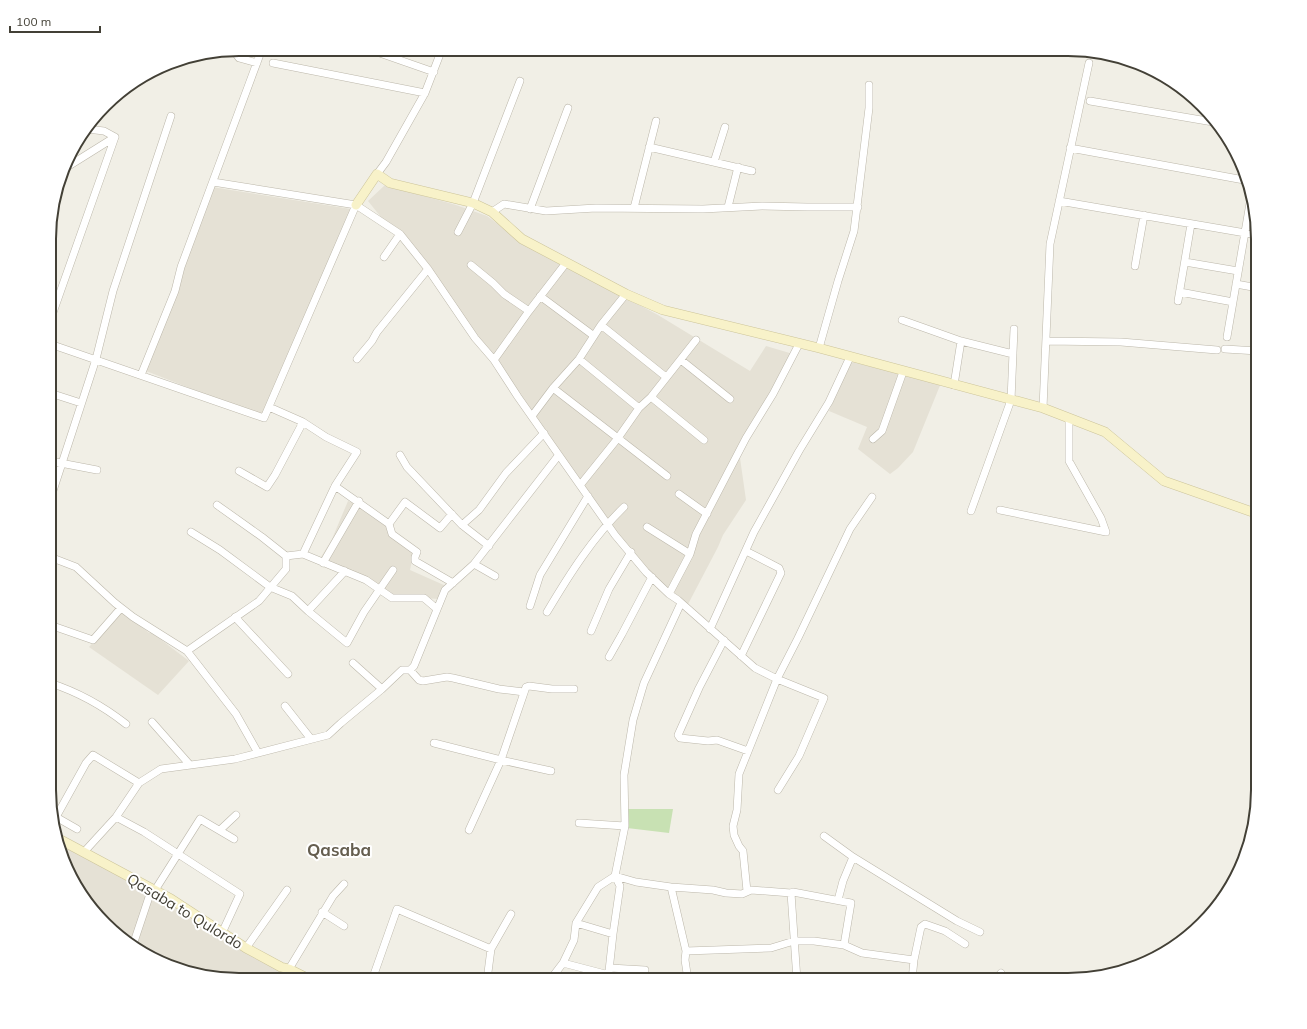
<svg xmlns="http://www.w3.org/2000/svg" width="1307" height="1029" viewBox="0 0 1307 1029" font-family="Mulish,sans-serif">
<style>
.residential{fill:#e5e1d5}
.green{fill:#c8e1b3}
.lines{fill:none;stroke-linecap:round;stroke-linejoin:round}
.street-casing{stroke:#bcb7aa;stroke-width:8}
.secondary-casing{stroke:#ccc49a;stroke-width:10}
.street{stroke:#fff;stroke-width:7}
.secondary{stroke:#f8f2c9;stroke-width:9}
.labels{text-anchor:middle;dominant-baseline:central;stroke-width:4;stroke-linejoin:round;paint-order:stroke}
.street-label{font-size:15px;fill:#434036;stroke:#fff}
.quarter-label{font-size:17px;font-weight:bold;fill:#655e4f;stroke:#fff}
.rim{fill:none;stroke:#434036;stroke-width:2}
</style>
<rect width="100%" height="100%" fill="#f1efe6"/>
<path class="residential" d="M 385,185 L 456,205 L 487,216 L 523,243 L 658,315 L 750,371 L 766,346 L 793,354 L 739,451 L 746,500 L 723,535 L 718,547 L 686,608 L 621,546 L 574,477 L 559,461 L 485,346 L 368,201 Z
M 212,187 L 351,209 L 264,417 L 146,371 Z
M 851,362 L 941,383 L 913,452 L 898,468 L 890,474 L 858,449 L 867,427 L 829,411 Z
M 348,501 L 386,517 L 388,531 L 414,551 L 410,570 L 446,586 L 439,599 L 423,598 L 400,600 L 318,562 L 332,539 Z
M 123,611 L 149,633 L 151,632 L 189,661 L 158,695 L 89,647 Z
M 60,841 L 99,860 L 302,980 L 227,980 L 167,966 L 114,933 L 69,874 Z"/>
<path class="green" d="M 627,809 L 673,809 L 669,833 L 627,828 Z"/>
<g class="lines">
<g class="street-casing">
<path id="street" d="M 368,49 L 434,72
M 233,50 L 239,58 L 257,63
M 273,63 L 425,93
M 1090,101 L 1213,122
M 87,129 L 104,131 L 115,137
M 649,147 L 752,171
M 1070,148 L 1244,180
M 714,162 L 725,127
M 67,167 L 115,137
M 377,174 L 386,162 L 425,93 L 442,49
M 213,182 L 356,205 L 400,234 L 428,269 L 475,338 L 494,360 L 518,397 L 615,535 L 646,572 L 669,594 L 678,600 L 755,668 L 777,679 L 824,698 L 799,756 L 778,790
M 1059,201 L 1257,235
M 728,207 L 738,167
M 634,208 L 656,121
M 530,209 L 568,108
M 492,212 L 504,204 L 546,211 L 596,208 L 703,209 L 762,206 L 807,207 L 858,207
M 458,232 L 473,203 L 520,81
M 384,257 L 400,234
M 1185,262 L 1238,271
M 471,265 L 493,283 L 504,294 L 529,311
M 1135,266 L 1144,215
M 1236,284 L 1258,288
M 1180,292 L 1233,302
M 540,296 L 594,336
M 1178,301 L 1191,224
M 902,320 L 961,341 L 1013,354
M 50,321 L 115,137
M 601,325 L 666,377
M 1227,337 L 1250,203
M 1046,341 L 1121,342 L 1217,350
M 50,344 L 264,418 L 356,205
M 819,348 L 838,281 L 854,231 L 869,108 L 869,85
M 1225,349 L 1258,351
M 357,359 L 372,341 L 377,332 L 428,269
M 579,359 L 639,408
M 494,360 L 529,311 L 566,263
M 681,360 L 730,399
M 141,375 L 175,291 L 181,267 L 262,49
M 954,385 L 961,341
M 553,388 L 667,476
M 50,393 L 81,403
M 651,397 L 704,440
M 269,407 L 303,422 L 326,437 L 357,452 L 335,486 L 303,554
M 1043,408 L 1050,244 L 1089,63
M 532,416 L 553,388 L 579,359 L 601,325 L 626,294
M 873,439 L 882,431 L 903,372
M 400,455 L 407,467 L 462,525 L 489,546
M 50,461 L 97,470
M 239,471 L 267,487 L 275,475 L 303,422
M 581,484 L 618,438 L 639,408 L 651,397 L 696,340
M 335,486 L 389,524
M 679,494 L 707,514
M 51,497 L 96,359 L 113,291 L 171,116
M 217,505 L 262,537 L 286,556 L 303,554 L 366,580 L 392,598 L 424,598 L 437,609
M 1000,510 L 1106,532 L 1101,518 L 1069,461 L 1069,418
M 971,511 L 1011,400 L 1014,329
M 452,514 L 440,528 L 405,502 L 389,524 L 392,534 L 417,552 L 415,557 L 415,561 L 453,583
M 462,525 L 479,510 L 506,473 L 544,433
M 647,527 L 690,554
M 191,532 L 220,550 L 270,587 L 292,596 L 308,611 L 347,643 L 364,612 L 393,570
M 50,557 L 76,567 L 115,603 L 133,617 L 187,651 L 236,714 L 258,753
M 323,563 L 359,501
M 474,564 L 495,576
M 669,594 L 690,554 L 696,534 L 746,438 L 773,394 L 799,344
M 530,606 L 540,575 L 588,496
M 308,611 L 345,571
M 547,612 C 569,575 593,537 624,507
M 235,617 L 288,674
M 50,625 L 93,640 L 121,608
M 710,629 L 754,532 L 799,451 L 829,402 L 850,357
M 591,631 L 609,589 L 631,552
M 724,640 L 699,688 L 678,735 L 680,738 L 708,741 L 717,740 L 748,751
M 187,651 L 259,601 L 286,569 L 286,556
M 741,656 L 781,573 L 779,568 L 746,551
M 609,657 L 622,634 L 652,577
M 353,663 L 382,689
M 410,670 L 419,680 L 423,681 L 447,677 L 453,678 L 499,689 L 524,692
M 50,683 C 78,692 103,706 126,724
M 285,706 L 311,739
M 152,722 L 190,765
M 434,743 L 501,760 L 551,771
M 116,817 L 144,832 L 240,894 L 222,933
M 579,823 L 625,826
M 77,829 L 56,817 L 86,763 L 93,755 L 139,783
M 220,830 L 236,815
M 469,830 L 501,760 L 526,687 L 529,686 L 552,689 L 574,689
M 824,836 L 853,857 L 957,921 L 980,932
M 84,852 L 116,817 L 139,783 L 161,769 L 235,759 L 328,735 L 341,723 L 382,689 L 402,670 L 410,670 L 414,666 L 445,590 L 474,564 L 558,456
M 671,887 L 686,951 L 685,960 L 688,980
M 747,891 L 743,851 L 739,846 L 734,835 L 733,826 L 737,810 L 739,774 L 777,679 L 798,638 L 850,529 L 872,497
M 791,893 L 797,980
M 838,900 L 843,881 L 853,857
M 322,912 L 344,926
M 576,923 L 613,934
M 133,945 L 150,894 L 153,889 L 157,887 L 200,819 L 234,839
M 246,948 L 287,890
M 686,951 L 771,948 L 794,941 L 814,941 L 844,945 L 862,953 L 914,960
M 563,963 L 609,975
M 610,968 L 645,970
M 289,969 L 333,896 L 344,884
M 372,980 L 397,909 L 491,949
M 487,980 L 491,949 L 511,914
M 550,980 L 563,963 L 574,940 L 576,923 L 598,887 L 615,876 L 636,882 L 671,887 L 713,890 L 726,893 L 742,894 L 751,890 L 791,893 L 793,892 L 851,903 L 844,945
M 608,980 L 613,934 L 620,886 L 615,876 L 625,826 L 624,775 L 633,720 L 644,683 L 681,603
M 912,980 L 914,960 L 921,927 L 925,924 L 945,931 L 965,944
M 995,980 L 1001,973"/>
</g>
<g class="secondary-casing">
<path id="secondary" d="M 356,205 L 377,174 L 390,183 L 473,203 L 492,212 L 522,239 L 626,294 L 663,310 L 819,348 L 1043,408 L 1105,432 L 1164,481 L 1258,514
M 59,839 L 171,899 L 246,948 L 281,967 L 289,969 L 311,980"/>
</g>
<use href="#street" class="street"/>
<use href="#secondary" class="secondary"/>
</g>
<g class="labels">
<g class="street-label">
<text transform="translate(185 911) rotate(31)">Qasaba to Qulordo</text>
</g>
<g class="quarter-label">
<text x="339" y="849">Qasaba</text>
</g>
</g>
<path d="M0 0H1307V1029H0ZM239 56H1068A183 183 0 0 1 1251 239V790A183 183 0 0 1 1068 973H239A183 183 0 0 1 56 790V239A183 183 0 0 1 239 56Z" fill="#fff" fill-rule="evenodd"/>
<path class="rim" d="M239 56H1068A183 183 0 0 1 1251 239V790A183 183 0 0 1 1068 973H239A183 183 0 0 1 56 790V239A183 183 0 0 1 239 56Z"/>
<path d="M10 26v6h90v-6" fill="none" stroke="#434036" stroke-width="2"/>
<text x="16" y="26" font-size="12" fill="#434036" stroke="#ffffff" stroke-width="3" paint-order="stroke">100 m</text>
</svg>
